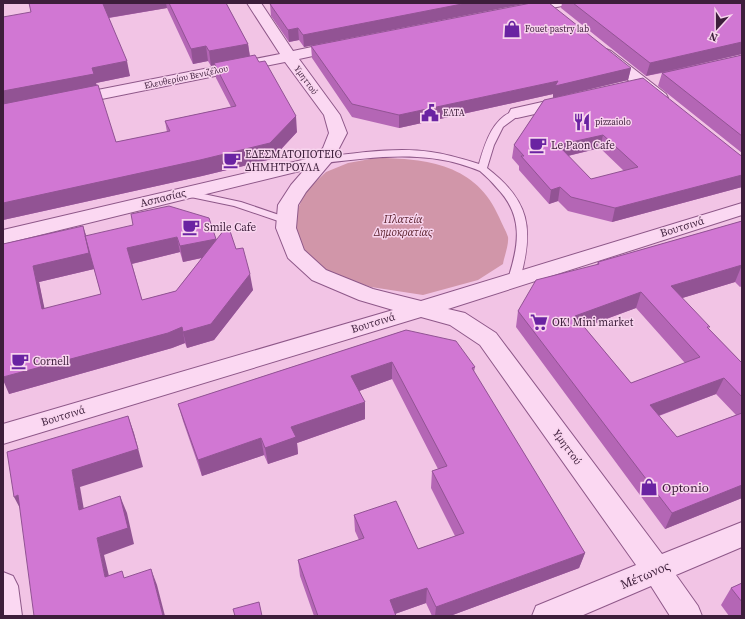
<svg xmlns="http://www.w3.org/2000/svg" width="745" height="619" viewBox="0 0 745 619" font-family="'Source Serif 4',serif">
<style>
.green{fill:#d196a9}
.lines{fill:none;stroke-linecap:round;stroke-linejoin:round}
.lane-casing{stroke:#8e5889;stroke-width:2}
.street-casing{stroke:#8e5889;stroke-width:2}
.lane{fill:#fbd8f2;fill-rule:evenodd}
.street{fill:#fbd8f2;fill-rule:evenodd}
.wall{fill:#b466b5;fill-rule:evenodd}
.shaded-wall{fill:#925394}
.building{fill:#d177d3;stroke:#925394;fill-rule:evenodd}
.labels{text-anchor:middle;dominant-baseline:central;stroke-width:3;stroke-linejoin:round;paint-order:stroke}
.far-poi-label{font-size:9px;fill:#3d1e3b;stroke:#f8d4ee;text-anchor:start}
.far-street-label{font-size:9px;fill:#3d1e3b;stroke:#f8d4ee}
.poi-label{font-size:11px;fill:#3d1e3b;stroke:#f8d4ee;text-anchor:start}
.street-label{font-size:11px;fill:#3d1e3b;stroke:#f8d4ee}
.park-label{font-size:11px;font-style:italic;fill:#5b222d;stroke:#f8d4ee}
.near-poi-label{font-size:13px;fill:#3d1e3b;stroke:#f8d4ee;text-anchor:start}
.near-street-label{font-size:13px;fill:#3d1e3b;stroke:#f8d4ee}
</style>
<rect width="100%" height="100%" fill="#f2c4e5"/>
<path class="green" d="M 376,158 C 427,158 477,165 499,217 C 502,224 506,231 508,237 C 509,245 504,257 503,264 L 478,280 L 423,295 L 371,287 L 332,274 L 308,256 L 296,234 L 295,215 L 306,191 L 326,172 L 348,163 Z"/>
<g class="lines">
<g class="lane-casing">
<path id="lane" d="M 517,110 L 522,113 L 503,127 L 494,145 L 487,168 C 530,201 534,229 520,279 L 518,282 L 510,282 L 508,279 C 519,245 524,216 497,188 C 492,182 486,176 480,171 C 474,168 466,166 460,164 C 415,151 369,158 324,163 L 319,160 L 324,157 C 359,153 396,147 431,152 C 447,154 463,159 479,164 C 485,143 493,116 517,110 Z
M 185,190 L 241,202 L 291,219 L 292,221 L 287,224 L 234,206 L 181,195 L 180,193 L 181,191 Z"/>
</g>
<g class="street-casing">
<path id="street" d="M 247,3 L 261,3 L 293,51 L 340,41 L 345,43 L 348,46 L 345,49 L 299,59 L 340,115 L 347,133 L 333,160 L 306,192 L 298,205 L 296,228 L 304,250 L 326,270 L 373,289 L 421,301 L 742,203 L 742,215 L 448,309 L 465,313 L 496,333 L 662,554 L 742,522 L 742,547 L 676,575 L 698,606 L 702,616 L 670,616 L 651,586 L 581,616 L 532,616 L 536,606 L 636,565 L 480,345 L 450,325 L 421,317 L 3,444 L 3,424 L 393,310 L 359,300 L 312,280 L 288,258 L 276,228 L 278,205 L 291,185 L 304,170 L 3,244 L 3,230 L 315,157 L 323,148 L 329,133 L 324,115 L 285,62 L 72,105 L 66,104 L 64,100 L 66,96 L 72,95 L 280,54 Z
M 535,3 L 564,3 L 562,6 L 521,14 L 516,13 L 514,10 L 516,7 Z
M 606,49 L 611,51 L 666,94 L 668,98 L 666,102 L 660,103 L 654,102 L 601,57 L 598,54 L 601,51 Z
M 569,96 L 575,97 L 577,101 L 575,105 L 517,118 L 511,117 L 509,113 L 511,109 Z
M 3,572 L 13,576 L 18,586 L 22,616 L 3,616 Z"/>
</g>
<use href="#lane" class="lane"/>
<use href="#street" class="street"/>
</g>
<path class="wall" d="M 29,3 L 226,3 L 248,44 L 250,56 L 297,132 L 272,159 L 202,176 L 3,220 L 31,12 ZM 167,8 L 193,64 L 208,61 L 211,66 L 215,65 L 216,78 L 231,107 L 165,121 L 167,132 L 116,142 L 96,83 L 130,76 L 109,18 Z
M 271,3 L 528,3 L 304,47 L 299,40 L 289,42 L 271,16 L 270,4 Z
M 562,3 L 742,3 L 742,54 L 670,71 L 742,55 L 742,153 L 658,86 L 662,73 L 646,76 L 561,8 Z
M 311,46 L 631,68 L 628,80 L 553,98 L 553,94 L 399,128 L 352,117 L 312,58 Z
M 544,100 L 742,156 L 742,187 L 612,222 L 568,211 L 558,201 L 549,204 L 519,170 L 519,166 L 512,158 L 514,145 ZM 600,148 L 624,171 L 591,179 L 568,156 Z
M 742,221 L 742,286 L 740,287 L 735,282 L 682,298 L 709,329 L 742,363 L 742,498 L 665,529 L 516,327 L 518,311 L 597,264 L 598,262 ZM 636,308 L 685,363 L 631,383 L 584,327 ZM 716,394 L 736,415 L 677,437 L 659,416 Z
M 86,236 L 216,239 L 216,240 L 236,249 L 253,290 L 214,340 L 187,348 L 185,343 L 172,348 L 9,394 L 3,244 ZM 180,252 L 183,262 L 202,258 L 176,291 L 142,300 L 132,264 ZM 94,269 L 101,294 L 44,309 L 39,282 Z
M 406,330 L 475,367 L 474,372 L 585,553 L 579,568 L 450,616 L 432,616 L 426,603 L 395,614 L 396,616 L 314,616 L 300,576 L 298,560 L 359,540 L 355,531 L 354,515 L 418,549 L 455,536 L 431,488 L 432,471 L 438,469 L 392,379 L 359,391 L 365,419 L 297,443 L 298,454 L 268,464 L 264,455 L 202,476 L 183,421 L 178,404 Z
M 742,583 L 742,616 L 729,616 L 721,605 L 731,588 Z"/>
<path class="shaded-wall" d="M 109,3 L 166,3 L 167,8 L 107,18 L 103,4 Z
M 467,3 L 528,3 L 304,47 L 303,35 Z
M 298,28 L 299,40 L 289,42 L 288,30 Z
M 742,42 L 742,54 L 646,76 L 650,63 Z
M 248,44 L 250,58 L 214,63 L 215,65 L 211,66 L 209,51 Z
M 206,46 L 208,61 L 193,64 L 191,49 Z
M 127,61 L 130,76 L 96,83 L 98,89 L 3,107 L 3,91 L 92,68 Z
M 631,68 L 628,80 L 553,98 L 553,94 L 399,128 L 399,115 L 558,81 Z
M 296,116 L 297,132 L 272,159 L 202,176 L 3,220 L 3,203 Z
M 603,135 L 600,148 L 555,159 L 558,145 Z
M 742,175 L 742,187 L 612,222 L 615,208 Z
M 560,187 L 558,201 L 549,204 L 551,190 Z
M 83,226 L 88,241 L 94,269 L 39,282 L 48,325 L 42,309 L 33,266 Z
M 177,237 L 180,252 L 131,264 L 127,248 Z
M 216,239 L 219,254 L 183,262 L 180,246 Z
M 742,265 L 735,282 L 666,303 L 671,286 Z
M 250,274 L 253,290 L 214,340 L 187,348 L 183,332 Z
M 641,292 L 636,308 L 571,332 L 575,316 Z
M 182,327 L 185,343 L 172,348 L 9,394 L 3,380 L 3,377 Z
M 392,362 L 392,379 L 351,394 L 351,376 Z
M 724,378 L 716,394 L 644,421 L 650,405 Z
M 365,402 L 365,419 L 297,443 L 298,454 L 268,464 L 265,448 L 291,427 Z
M 128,416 L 134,433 L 143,467 L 80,487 L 87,527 L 79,510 L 72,470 Z
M 261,438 L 264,455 L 202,476 L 198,460 Z
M 742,485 L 742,498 L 665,529 L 672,513 Z
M 18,495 L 23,514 L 14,497 Z
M 120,496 L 127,513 L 134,544 L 104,555 L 113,593 L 105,577 L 97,538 Z
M 585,553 L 579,568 L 450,616 L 435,616 L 436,607 Z
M 151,569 L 157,585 L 165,616 L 163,616 Z
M 427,588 L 426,603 L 389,616 L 390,600 Z"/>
<path class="building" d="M 29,3 L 109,3 L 103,4 L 127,61 L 92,68 L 94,74 L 3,91 L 3,17 L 31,12 Z
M 169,3 L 226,3 L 248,44 L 209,51 L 206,46 L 191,49 Z
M 274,3 L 467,3 L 303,35 L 298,28 L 288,30 L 270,4 Z
M 531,3 L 549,3 L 631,68 L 555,86 L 558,81 L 399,115 L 352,104 L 311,46 Z
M 573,3 L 742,3 L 742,42 L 650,63 Z
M 255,55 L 259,62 L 265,61 L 296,116 L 270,143 L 200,160 L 3,203 L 3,104 L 98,85 L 116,142 L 170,131 L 165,121 L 236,106 L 214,63 Z
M 742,55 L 742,136 L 662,73 Z
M 643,78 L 740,155 L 742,156 L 742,175 L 615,208 L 571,197 L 560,187 L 551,190 L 521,156 L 524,156 L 514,145 L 544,100 ZM 603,135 L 638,167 L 591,179 L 558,145 Z
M 169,206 L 209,218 L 216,239 L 180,246 L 177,237 L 127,248 L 142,300 L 176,291 L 228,225 L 236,249 L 243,248 L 250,274 L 211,324 L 183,332 L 182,327 L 168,333 L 3,377 L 3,244 L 83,226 L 89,253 L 33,266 L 42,309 L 101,294 L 85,236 L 133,225 L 131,214 Z
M 742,221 L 742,265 L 671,286 L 710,327 L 707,327 L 742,363 L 742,397 L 724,378 L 650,405 L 677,437 L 742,413 L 742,485 L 672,513 L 518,311 L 536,280 L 599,264 L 598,262 ZM 641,292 L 700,357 L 631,383 L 575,316 Z
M 406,330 L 456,341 L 475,367 L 472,368 L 585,553 L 436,607 L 427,588 L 390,600 L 396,616 L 318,616 L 298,560 L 364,538 L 354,515 L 396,501 L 418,549 L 464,533 L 432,471 L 447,466 L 392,362 L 351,376 L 365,402 L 291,427 L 296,437 L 265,448 L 261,438 L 198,460 L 178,404 Z
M 128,416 L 138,449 L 72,470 L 79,510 L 120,496 L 128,528 L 97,538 L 105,577 L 122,571 L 124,578 L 151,569 L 163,616 L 34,616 L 18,495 L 14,497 L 7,452 Z
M 742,583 L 742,602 L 731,588 Z
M 259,602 L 262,616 L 235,616 L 233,609 Z"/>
<defs>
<g id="shop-bare" transform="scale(1.38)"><path d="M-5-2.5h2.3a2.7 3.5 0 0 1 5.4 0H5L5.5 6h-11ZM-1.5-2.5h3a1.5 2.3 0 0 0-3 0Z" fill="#6a23a2" stroke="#f8d4ee" stroke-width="2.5" paint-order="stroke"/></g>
<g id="civic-bare" transform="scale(1.38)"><path d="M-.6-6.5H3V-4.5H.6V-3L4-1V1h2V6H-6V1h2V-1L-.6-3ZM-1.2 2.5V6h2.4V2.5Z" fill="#6a23a2" stroke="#f8d4ee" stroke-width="2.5" paint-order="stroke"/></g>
<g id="restaurant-bare" transform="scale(1.38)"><path d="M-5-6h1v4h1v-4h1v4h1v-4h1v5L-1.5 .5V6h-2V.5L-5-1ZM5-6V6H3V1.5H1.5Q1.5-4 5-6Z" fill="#6a23a2" stroke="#f8d4ee" stroke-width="2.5" paint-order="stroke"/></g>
<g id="cafe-bare" transform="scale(1.38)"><path d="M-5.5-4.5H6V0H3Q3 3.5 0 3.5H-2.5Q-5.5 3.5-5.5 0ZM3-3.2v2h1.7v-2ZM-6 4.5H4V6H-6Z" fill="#6a23a2" stroke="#f8d4ee" stroke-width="2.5" paint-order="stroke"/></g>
<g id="supermarket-bare" transform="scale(1.38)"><path d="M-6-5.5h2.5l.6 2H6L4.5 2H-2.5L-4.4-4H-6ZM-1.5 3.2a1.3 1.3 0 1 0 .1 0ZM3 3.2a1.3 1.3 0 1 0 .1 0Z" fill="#6a23a2" stroke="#f8d4ee" stroke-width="2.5" paint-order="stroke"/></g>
</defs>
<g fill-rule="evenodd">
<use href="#shop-bare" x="512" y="29"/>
<use href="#civic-bare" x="430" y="113"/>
<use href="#restaurant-bare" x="582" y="122"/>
<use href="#cafe-bare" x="538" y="145"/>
<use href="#cafe-bare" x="232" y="160"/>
<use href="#cafe-bare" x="191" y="227"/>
<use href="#supermarket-bare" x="539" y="322"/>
<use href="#cafe-bare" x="20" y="361"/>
<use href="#shop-bare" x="649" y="487"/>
</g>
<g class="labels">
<g class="far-poi-label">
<text x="525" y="29">Fouet pastry lab</text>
<text x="443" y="113">ΕΛΤΑ</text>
<text x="595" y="122">pizzaiolo</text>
</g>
<g class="far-street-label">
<text transform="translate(186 77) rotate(-12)">Ελευθερίου Βενιζέλου</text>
<text transform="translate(306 80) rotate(54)">Υμηττού</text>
</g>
<g class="poi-label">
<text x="551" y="145">Le Paon Cafe</text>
<text x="245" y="154">ΕΔΕΣΜΑΤΟΠΟΤΕΙΟ<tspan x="245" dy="13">ΔΗΜΗΤΡΟΥΛΑ</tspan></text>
<text x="204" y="227">Smile Cafe</text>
<text x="552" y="322">OK! Mini market</text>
<text x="33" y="361">Cornell</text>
</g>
<g class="street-label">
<text transform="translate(163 198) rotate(-14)">Ασπασίας</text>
<text transform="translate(682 227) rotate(-17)">Βουτσινά</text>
<text transform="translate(373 323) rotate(-17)">Βουτσινά</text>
<text transform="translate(63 416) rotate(-17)">Βουτσινά</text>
<text transform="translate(567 447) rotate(54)">Υμηττού</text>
</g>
<g class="park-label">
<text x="403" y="219">Πλατεία<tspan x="403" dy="13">Δημοκρατίας</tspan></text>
</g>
<g class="near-poi-label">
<text x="662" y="487">Optonio</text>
</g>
<g class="near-street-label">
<text transform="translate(645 575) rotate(-23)">Μέτωνος</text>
</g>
</g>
<rect width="745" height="619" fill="none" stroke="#3d1e3b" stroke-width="8"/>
<g transform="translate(717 28) rotate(201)" stroke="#f8d4ee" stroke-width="3" paint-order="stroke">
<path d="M0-3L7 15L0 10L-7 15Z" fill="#3d1e3b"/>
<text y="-6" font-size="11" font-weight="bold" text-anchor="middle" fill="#3d1e3b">N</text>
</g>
</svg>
